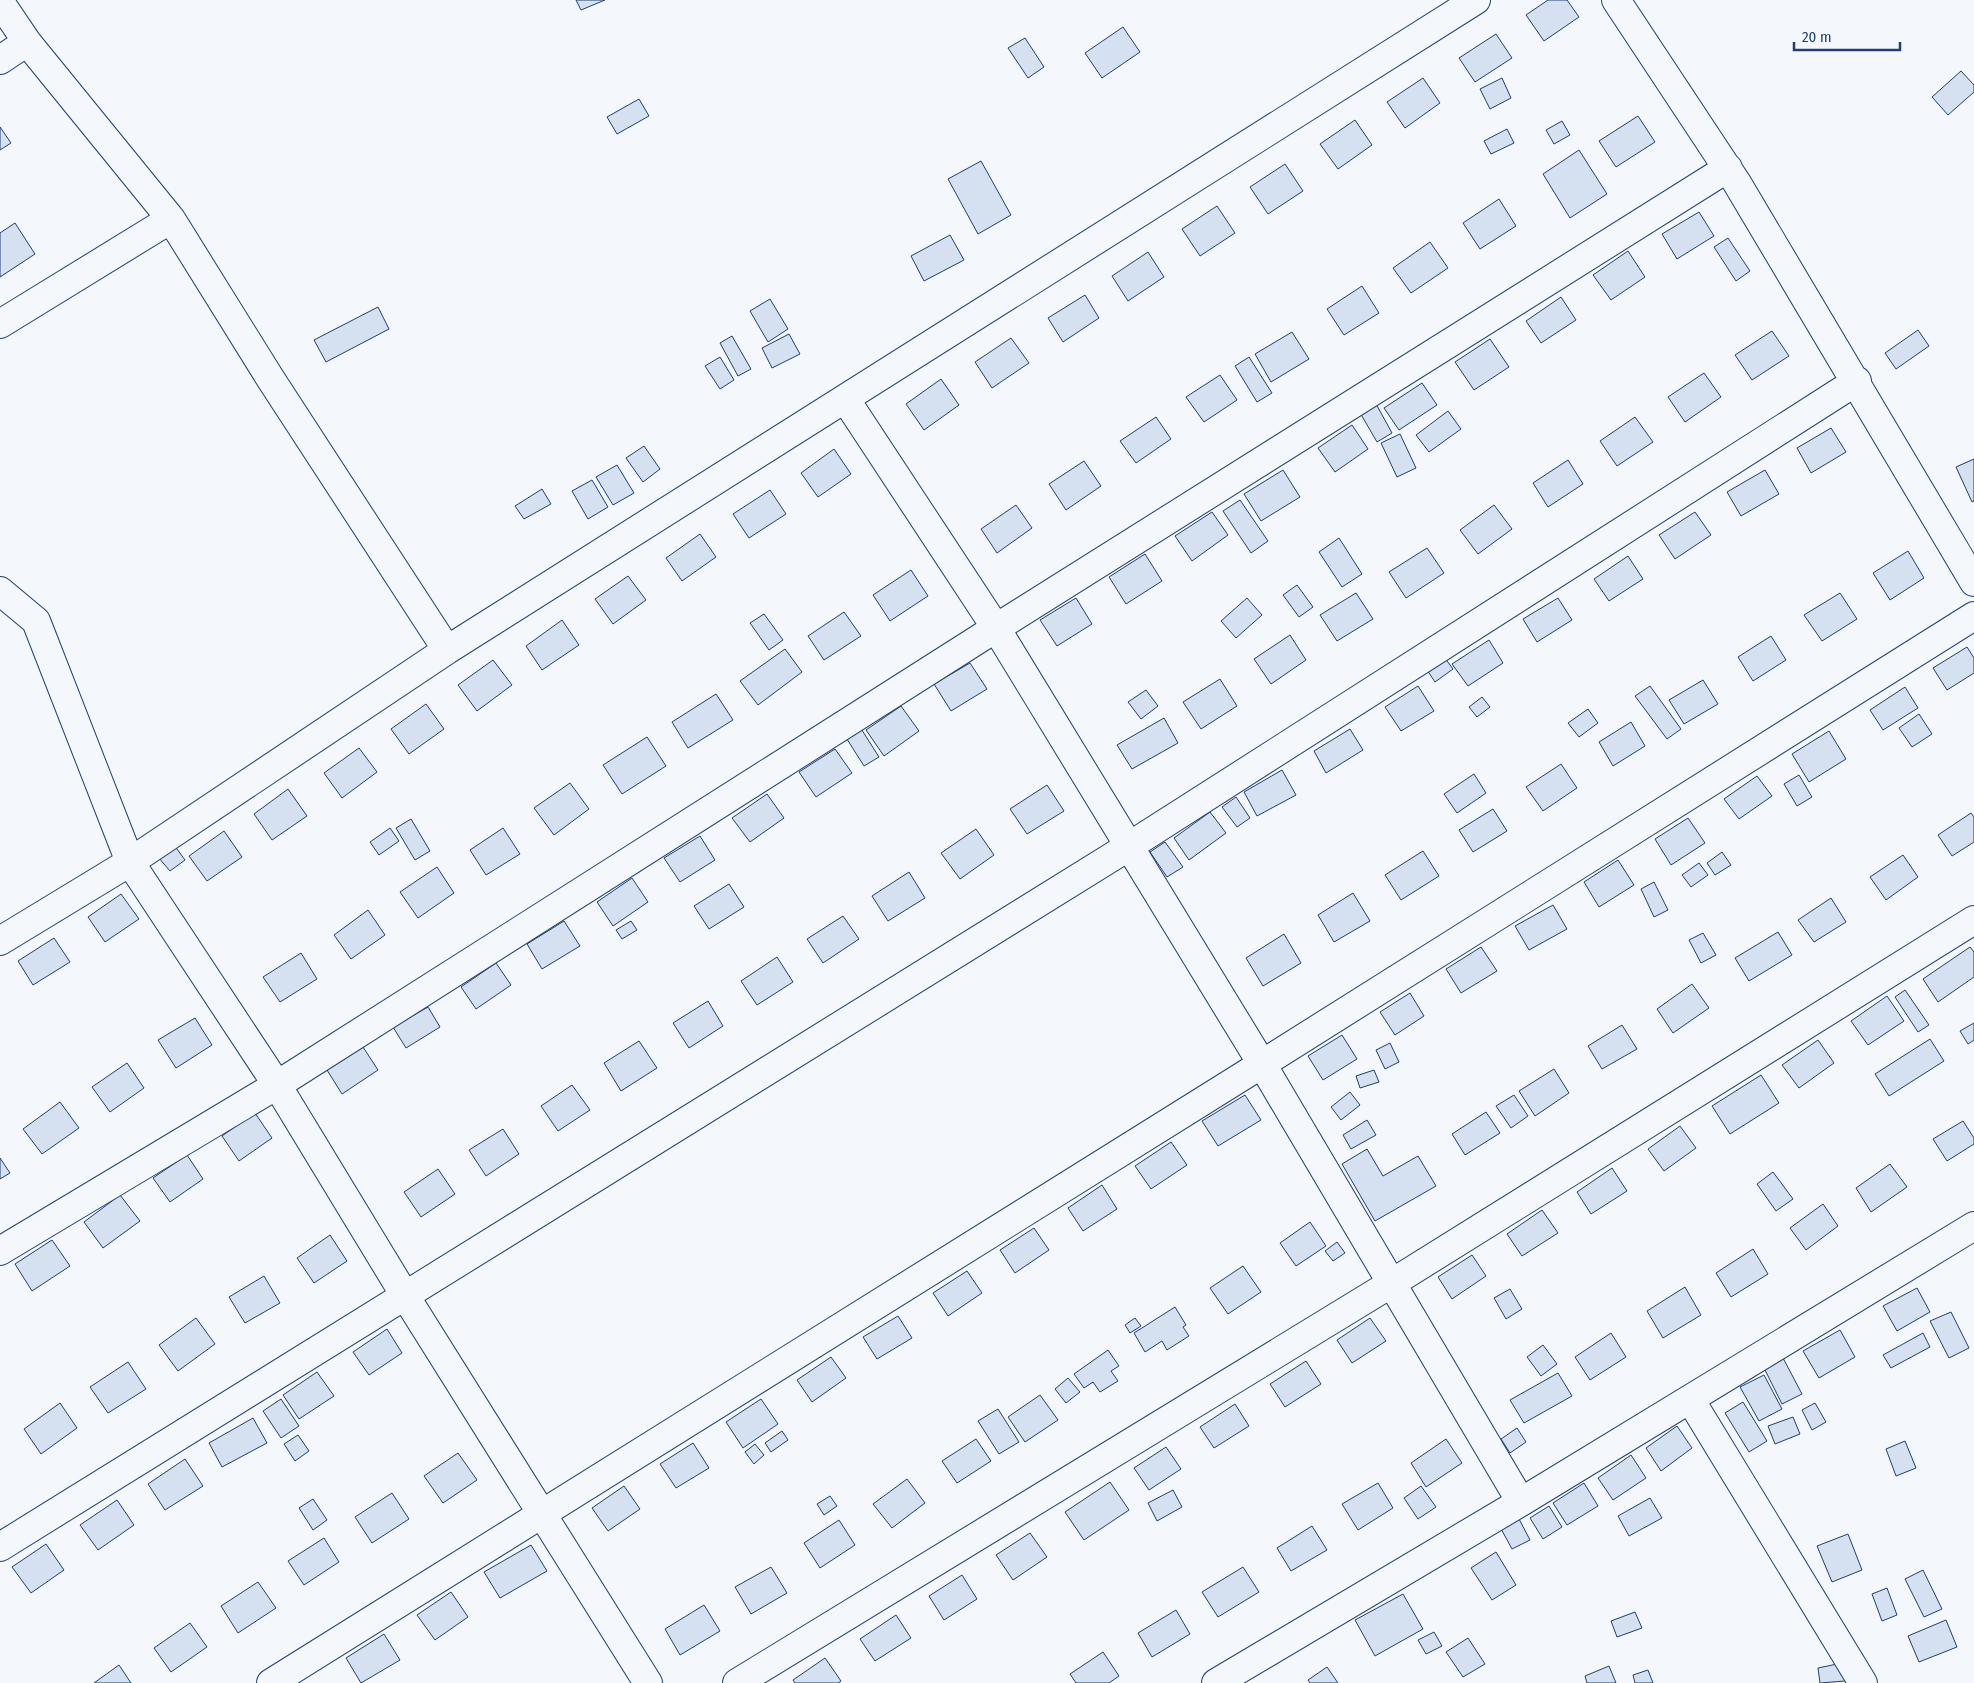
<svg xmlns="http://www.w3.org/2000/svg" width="1974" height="1683" viewBox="0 0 1974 1683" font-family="'Fira Sans Condensed',sans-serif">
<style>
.building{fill:#d5e0f0;stroke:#1d3f73}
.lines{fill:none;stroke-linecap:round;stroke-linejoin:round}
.minor-casing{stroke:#1d3f73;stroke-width:30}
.minor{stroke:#f4f7fb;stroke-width:28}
</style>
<rect width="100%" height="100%" fill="#f4f7fb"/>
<path class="building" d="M 576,0 L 605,0 L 581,10 Z
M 1548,0 L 1567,0 L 1579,17 L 1544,41 L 1526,15 Z
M 1123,27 L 1140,52 L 1102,78 L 1085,53 Z
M 1496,34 L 1512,58 L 1475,82 L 1459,58 Z
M 1025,38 L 1044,67 L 1028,78 L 1008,48 Z
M 1961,71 L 1974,85 L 1974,92 L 1948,115 L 1932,97 Z
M 1423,78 L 1440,103 L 1405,128 L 1387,102 Z
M 1502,78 L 1511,98 L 1490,109 L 1480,89 Z
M 639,99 L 649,116 L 617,134 L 607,117 Z
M 1638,116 L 1655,142 L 1616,167 L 1599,141 Z
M 1355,120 L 1372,145 L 1338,169 L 1320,144 Z
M 1562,121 L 1570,135 L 1554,144 L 1546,130 Z
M 0,127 L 11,143 L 0,150 Z
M 1507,129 L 1514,143 L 1491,154 L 1484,141 Z
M 1579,150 L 1607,194 L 1570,218 L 1543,174 Z
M 981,161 L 1011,215 L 978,234 L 948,179 Z
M 1285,164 L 1303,191 L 1268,214 L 1250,187 Z
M 1499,199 L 1516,226 L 1480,249 L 1463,223 Z
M 1217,206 L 1235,233 L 1200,256 L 1182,229 Z
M 1699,212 L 1714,236 L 1677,259 L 1662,234 Z
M 15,223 L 35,254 L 0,277 L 0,233 Z
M 950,235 L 964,260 L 924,281 L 911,256 Z
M 1728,238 L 1750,271 L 1736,281 L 1714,247 Z
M 1430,242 L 1448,268 L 1411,293 L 1393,268 Z
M 1628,251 L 1645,277 L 1611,300 L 1593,275 Z
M 1148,252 L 1164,277 L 1128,301 L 1112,276 Z
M 1362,286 L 1379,313 L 1344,335 L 1327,309 Z
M 1085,295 L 1099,318 L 1063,342 L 1048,318 Z
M 1561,297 L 1576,320 L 1541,343 L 1526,321 Z
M 770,299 L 788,329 L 768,342 L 750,311 Z
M 378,307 L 389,329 L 326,362 L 314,340 Z
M 1918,330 L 1929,346 L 1896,369 L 1885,353 Z
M 1772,331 L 1789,356 L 1752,380 L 1735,355 Z
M 1292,332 L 1309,359 L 1271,382 L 1255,354 Z
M 789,334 L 800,354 L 772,368 L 762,348 Z
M 732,336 L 751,369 L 738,376 L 720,343 Z
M 1011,338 L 1029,363 L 992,388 L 975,362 Z
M 1490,339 L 1509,367 L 1474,390 L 1455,362 Z
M 720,357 L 734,380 L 720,389 L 705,366 Z
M 1249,357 L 1272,393 L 1257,402 L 1235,366 Z
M 1704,373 L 1721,397 L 1685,422 L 1668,397 Z
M 1220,375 L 1237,400 L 1204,422 L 1186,397 Z
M 941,379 L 959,405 L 924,430 L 906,404 Z
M 1422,383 L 1437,405 L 1399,430 L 1384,408 Z
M 1375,402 L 1392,433 L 1377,442 L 1359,411 Z
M 1448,411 L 1461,429 L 1429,452 L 1416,435 Z
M 1156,417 L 1171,439 L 1136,463 L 1120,441 Z
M 1635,417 L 1653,442 L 1617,466 L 1600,441 Z
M 1352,425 L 1368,449 L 1335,472 L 1318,448 Z
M 1831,428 L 1846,452 L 1811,473 L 1797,448 Z
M 1400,434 L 1416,468 L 1397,477 L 1381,443 Z
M 644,446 L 660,469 L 643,482 L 626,458 Z
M 834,449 L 851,474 L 818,497 L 801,473 Z
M 1974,459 L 1974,501 L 1972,502 L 1956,467 Z
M 1568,460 L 1583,484 L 1548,507 L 1533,483 Z
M 1084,461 L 1101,486 L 1066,510 L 1049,484 Z
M 617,465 L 634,493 L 613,505 L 596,477 Z
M 1283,470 L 1300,497 L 1261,521 L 1244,494 Z
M 1765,470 L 1779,494 L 1741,516 L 1727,492 Z
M 592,480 L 608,507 L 588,519 L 572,491 Z
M 542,489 L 551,504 L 524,519 L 515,506 Z
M 770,490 L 786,514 L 749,538 L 733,514 Z
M 1240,500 L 1268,541 L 1251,553 L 1223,511 Z
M 1016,505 L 1032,528 L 997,553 L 981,529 Z
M 1494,505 L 1512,529 L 1478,554 L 1460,530 Z
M 1212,512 L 1228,535 L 1192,561 L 1175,536 Z
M 1695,512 L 1711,535 L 1675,559 L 1659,535 Z
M 700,534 L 716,557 L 682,581 L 666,558 Z
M 1339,538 L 1362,574 L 1342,587 L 1319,552 Z
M 1427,548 L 1444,573 L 1406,598 L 1389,572 Z
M 1908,551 L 1924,578 L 1890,600 L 1873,573 Z
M 1145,554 L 1162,581 L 1126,604 L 1109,577 Z
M 1628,556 L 1643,579 L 1609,601 L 1594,579 Z
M 911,570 L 928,596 L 890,621 L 873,595 Z
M 628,576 L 646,600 L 613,624 L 595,599 Z
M 1297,585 L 1313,607 L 1299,617 L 1283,595 Z
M 1356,593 L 1373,619 L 1337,641 L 1320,615 Z
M 1840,593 L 1857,619 L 1822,641 L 1804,615 Z
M 1076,598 L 1092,624 L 1057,646 L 1040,620 Z
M 1247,598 L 1262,615 L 1236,638 L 1221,621 Z
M 1558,598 L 1572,620 L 1537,642 L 1523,619 Z
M 844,612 L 861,636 L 824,660 L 808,636 Z
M 764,614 L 783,640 L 769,650 L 750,623 Z
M 562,620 L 579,645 L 542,670 L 526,646 Z
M 1290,635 L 1306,660 L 1271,684 L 1254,659 Z
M 1771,636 L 1786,660 L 1753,681 L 1738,657 Z
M 1489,640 L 1503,663 L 1468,686 L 1452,664 Z
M 1967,647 L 1974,658 L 1974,673 L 1947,690 L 1933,668 Z
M 785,649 L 802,672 L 758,705 L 740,681 Z
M 1442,654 L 1453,669 L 1435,682 L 1425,667 Z
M 493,660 L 512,685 L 477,711 L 458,685 Z
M 970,663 L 987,689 L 951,711 L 934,684 Z
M 1220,679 L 1237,706 L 1201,729 L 1183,702 Z
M 1703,680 L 1718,704 L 1684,724 L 1669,700 Z
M 1418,686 L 1434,711 L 1401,731 L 1385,707 Z
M 1650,686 L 1681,729 L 1667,739 L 1635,696 Z
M 1905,687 L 1918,708 L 1883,730 L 1870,710 Z
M 1146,690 L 1158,706 L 1141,719 L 1128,702 Z
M 716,694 L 733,720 L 688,748 L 672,722 Z
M 1482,697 L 1490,707 L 1477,717 L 1469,707 Z
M 426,704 L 444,729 L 409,754 L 391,729 Z
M 901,706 L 919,731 L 884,756 L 866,730 Z
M 1588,709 L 1598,723 L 1579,737 L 1568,723 Z
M 1919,714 L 1932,734 L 1912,747 L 1899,728 Z
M 1164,718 L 1178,743 L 1132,769 L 1117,745 Z
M 1631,722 L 1645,746 L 1613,766 L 1599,742 Z
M 860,727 L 879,757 L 864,766 L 845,736 Z
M 1350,729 L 1363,750 L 1326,773 L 1314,751 Z
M 1829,731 L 1846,759 L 1809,782 L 1792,754 Z
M 647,737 L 666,766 L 622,794 L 603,765 Z
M 359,748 L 377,772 L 342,798 L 324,773 Z
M 835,749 L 852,773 L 816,797 L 799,772 Z
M 1561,764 L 1577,788 L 1543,811 L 1526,787 Z
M 1282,770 L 1296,795 L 1257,816 L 1244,792 Z
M 1474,774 L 1486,793 L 1457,813 L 1444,794 Z
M 1799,775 L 1812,797 L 1797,806 L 1784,784 Z
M 1757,776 L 1772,796 L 1739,819 L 1724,799 Z
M 570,783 L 589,809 L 554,835 L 534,808 Z
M 1047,785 L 1064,811 L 1027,834 L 1010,809 Z
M 288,789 L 307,816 L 272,840 L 254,814 Z
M 767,794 L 784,818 L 750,842 L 732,818 Z
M 1236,797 L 1250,818 L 1237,827 L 1222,807 Z
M 1493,809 L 1507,831 L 1473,852 L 1459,830 Z
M 1210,812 L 1226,833 L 1189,860 L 1174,838 Z
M 1971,813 L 1974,817 L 1974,842 L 1952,856 L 1938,835 Z
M 1688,818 L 1705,843 L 1671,865 L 1655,839 Z
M 411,819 L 430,851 L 415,860 L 396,828 Z
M 390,828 L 399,841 L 379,855 L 370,842 Z
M 503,828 L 520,854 L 486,875 L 470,850 Z
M 976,829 L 994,855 L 960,879 L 941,853 Z
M 224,831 L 242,857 L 207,881 L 189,856 Z
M 700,836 L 715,860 L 680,882 L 664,858 Z
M 1165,842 L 1183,867 L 1167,877 L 1150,852 Z
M 174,845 L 185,860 L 170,871 L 158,857 Z
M 1423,851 L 1439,876 L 1401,900 L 1385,875 Z
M 1722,852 L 1731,865 L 1715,875 L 1707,863 Z
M 1903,855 L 1918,877 L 1886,900 L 1870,877 Z
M 1618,860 L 1634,885 L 1599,907 L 1584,882 Z
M 1699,863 L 1708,875 L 1691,887 L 1682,875 Z
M 437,867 L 454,893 L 418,918 L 400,892 Z
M 909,872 L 925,898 L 888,921 L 872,896 Z
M 632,878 L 648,902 L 613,926 L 597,902 Z
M 1654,882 L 1668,910 L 1654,917 L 1641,889 Z
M 729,884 L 744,907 L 709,929 L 694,906 Z
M 1353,893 L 1370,921 L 1334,942 L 1318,915 Z
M 121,894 L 139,919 L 105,942 L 88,917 Z
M 1831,898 L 1846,922 L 1814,942 L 1798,920 Z
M 1553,905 L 1567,929 L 1529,950 L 1515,926 Z
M 368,910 L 385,935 L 351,959 L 334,935 Z
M 843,916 L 859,939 L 823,963 L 807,939 Z
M 564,921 L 580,946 L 542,969 L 527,944 Z
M 631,921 L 637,930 L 622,939 L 616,930 Z
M 1778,932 L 1792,955 L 1749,981 L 1735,958 Z
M 1703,933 L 1716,955 L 1701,963 L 1689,940 Z
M 1284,934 L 1301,963 L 1263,986 L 1246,958 Z
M 54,938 L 70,962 L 33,985 L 18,961 Z
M 1481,947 L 1497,971 L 1461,993 L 1446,969 Z
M 1970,947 L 1974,952 L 1974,977 L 1938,1002 L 1923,979 Z
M 301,953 L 317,979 L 280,1002 L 263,977 Z
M 777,957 L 793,982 L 757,1005 L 741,981 Z
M 496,963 L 511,985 L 476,1009 L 461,987 Z
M 1692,984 L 1709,1008 L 1673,1033 L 1657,1009 Z
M 1905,990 L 1929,1025 L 1918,1032 L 1895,997 Z
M 1410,993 L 1424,1016 L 1395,1035 L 1380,1012 Z
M 1887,996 L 1904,1021 L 1868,1045 L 1851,1021 Z
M 708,1001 L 723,1026 L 689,1048 L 673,1023 Z
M 428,1007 L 440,1027 L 406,1048 L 393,1027 Z
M 195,1018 L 212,1045 L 176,1068 L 158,1040 Z
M 1974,1023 L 1974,1040 L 1968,1044 L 1960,1031 Z
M 1622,1025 L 1637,1049 L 1602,1069 L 1588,1046 Z
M 1342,1035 L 1357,1059 L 1323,1080 L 1308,1056 Z
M 1930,1039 L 1944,1061 L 1889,1096 L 1875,1074 Z
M 1818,1040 L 1834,1063 L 1799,1088 L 1782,1065 Z
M 639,1041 L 657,1068 L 621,1091 L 604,1063 Z
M 1390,1043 L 1399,1062 L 1385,1069 L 1376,1050 Z
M 363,1047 L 378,1070 L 342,1094 L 327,1070 Z
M 127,1063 L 144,1088 L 110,1112 L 92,1087 Z
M 1554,1069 L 1569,1093 L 1535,1116 L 1519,1091 Z
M 1374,1070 L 1379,1082 L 1360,1088 L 1356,1076 Z
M 1761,1075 L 1779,1103 L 1730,1134 L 1712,1106 Z
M 572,1085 L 590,1110 L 558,1131 L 541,1106 Z
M 1350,1092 L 1360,1105 L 1341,1120 L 1331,1107 Z
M 1245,1095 L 1261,1120 L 1218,1146 L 1202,1121 Z
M 1514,1095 L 1528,1116 L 1511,1128 L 1496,1106 Z
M 60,1102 L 79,1128 L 42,1154 L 23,1129 Z
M 1486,1112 L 1500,1133 L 1465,1155 L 1452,1134 Z
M 255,1113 L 272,1138 L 239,1161 L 222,1136 Z
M 1367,1120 L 1376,1135 L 1351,1149 L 1343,1135 Z
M 1963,1121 L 1974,1138 L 1974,1144 L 1947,1161 L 1933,1139 Z
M 1680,1126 L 1696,1148 L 1664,1171 L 1648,1149 Z
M 503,1129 L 519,1154 L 486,1176 L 469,1150 Z
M 1171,1142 L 1187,1165 L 1151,1189 L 1135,1166 Z
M 1367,1149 L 1383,1176 L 1418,1156 L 1436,1186 L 1375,1221 L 1342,1164 Z
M 187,1155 L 203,1179 L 170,1202 L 153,1178 Z
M 0,1158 L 10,1173 L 0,1179 Z
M 1890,1164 L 1907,1187 L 1871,1212 L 1856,1188 Z
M 1612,1168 L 1627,1191 L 1591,1214 L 1577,1192 Z
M 438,1169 L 455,1194 L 421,1217 L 404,1192 Z
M 1773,1172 L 1793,1199 L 1776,1211 L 1757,1184 Z
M 1102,1185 L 1117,1209 L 1083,1231 L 1068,1208 Z
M 120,1195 L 140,1221 L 103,1248 L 84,1222 Z
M 1823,1204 L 1838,1226 L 1806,1250 L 1790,1228 Z
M 1542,1210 L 1558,1233 L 1522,1256 L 1507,1234 Z
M 1310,1222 L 1326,1246 L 1296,1266 L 1280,1243 Z
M 1034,1228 L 1049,1250 L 1015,1273 L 1000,1250 Z
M 330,1235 L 347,1261 L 314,1283 L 297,1258 Z
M 52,1240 L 70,1266 L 32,1291 L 15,1264 Z
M 1337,1242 L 1345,1253 L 1333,1261 L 1325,1251 Z
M 1753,1249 L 1768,1274 L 1731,1297 L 1716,1273 Z
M 1472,1255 L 1486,1276 L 1452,1299 L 1438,1277 Z
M 1243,1266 L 1261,1292 L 1228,1314 L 1210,1288 Z
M 967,1271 L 982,1293 L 948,1316 L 933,1293 Z
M 264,1276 L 280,1303 L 245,1323 L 229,1297 Z
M 1685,1287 L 1701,1315 L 1663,1338 L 1647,1311 Z
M 1917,1288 L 1930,1312 L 1897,1331 L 1883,1306 Z
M 1510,1289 L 1522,1309 L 1506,1319 L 1494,1298 Z
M 1175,1307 L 1186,1325 L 1183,1327 L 1189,1336 L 1167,1350 L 1162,1341 L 1145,1352 L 1134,1333 Z
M 1951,1312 L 1969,1348 L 1949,1358 L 1930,1321 Z
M 898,1316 L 912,1338 L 877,1359 L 863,1337 Z
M 196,1318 L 215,1344 L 178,1371 L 159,1345 Z
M 1135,1318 L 1141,1326 L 1130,1333 L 1125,1325 Z
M 1370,1318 L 1386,1341 L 1352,1363 L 1337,1340 Z
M 387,1329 L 402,1353 L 369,1375 L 353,1352 Z
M 1840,1330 L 1855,1357 L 1819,1378 L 1803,1351 Z
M 1611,1333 L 1626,1357 L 1590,1380 L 1575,1357 Z
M 1923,1333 L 1930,1347 L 1891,1368 L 1883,1355 Z
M 1543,1345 L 1557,1364 L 1541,1376 L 1527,1357 Z
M 1108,1350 L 1119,1366 L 1111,1371 L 1118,1381 L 1100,1392 L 1093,1382 L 1084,1388 L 1074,1374 Z
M 831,1357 L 846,1378 L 812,1402 L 797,1380 Z
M 1783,1358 L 1802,1394 L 1782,1404 L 1764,1368 Z
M 1306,1361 L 1321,1384 L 1285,1407 L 1270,1384 Z
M 128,1362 L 146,1389 L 108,1413 L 90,1387 Z
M 317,1372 L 334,1396 L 299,1419 L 283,1395 Z
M 1558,1373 L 1572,1396 L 1524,1423 L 1510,1400 Z
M 1764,1375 L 1782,1409 L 1759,1421 L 1740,1387 Z
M 1068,1378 L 1080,1392 L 1066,1403 L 1055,1389 Z
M 1040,1395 L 1058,1420 L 1025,1442 L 1008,1417 Z
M 281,1399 L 299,1426 L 281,1438 L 263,1411 Z
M 761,1399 L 778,1424 L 743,1448 L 726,1422 Z
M 1743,1402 L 1767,1441 L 1749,1452 L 1725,1413 Z
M 60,1403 L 77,1428 L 41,1454 L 24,1429 Z
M 1815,1403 L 1826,1422 L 1812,1430 L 1802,1410 Z
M 1235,1404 L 1249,1426 L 1214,1448 L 1200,1427 Z
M 998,1409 L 1019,1442 L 999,1454 L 978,1421 Z
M 1793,1417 L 1800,1434 L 1775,1444 L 1768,1426 Z
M 253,1418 L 267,1443 L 222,1467 L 209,1443 Z
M 1677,1426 L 1692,1448 L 1661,1471 L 1646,1448 Z
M 1517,1428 L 1526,1442 L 1510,1453 L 1501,1439 Z
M 782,1431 L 788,1440 L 771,1452 L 765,1443 Z
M 298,1435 L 309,1451 L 295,1461 L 284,1444 Z
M 976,1439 L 991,1461 L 957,1483 L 942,1461 Z
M 1446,1439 L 1462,1463 L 1426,1487 L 1411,1463 Z
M 1905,1441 L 1916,1468 L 1896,1476 L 1886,1449 Z
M 693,1443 L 709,1468 L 676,1488 L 660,1464 Z
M 755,1444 L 764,1455 L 754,1464 L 745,1452 Z
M 1166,1447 L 1181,1469 L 1149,1490 L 1134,1468 Z
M 458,1453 L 477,1480 L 443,1503 L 424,1476 Z
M 1631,1455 L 1646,1478 L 1613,1500 L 1598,1478 Z
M 185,1459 L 203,1486 L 165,1510 L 148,1484 Z
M 907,1479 L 925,1503 L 892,1528 L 873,1504 Z
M 1110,1482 L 1129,1510 L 1084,1540 L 1065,1512 Z
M 1378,1483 L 1393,1508 L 1358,1530 L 1342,1504 Z
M 1584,1483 L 1598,1506 L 1567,1525 L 1553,1503 Z
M 624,1486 L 640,1509 L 608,1531 L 592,1508 Z
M 1421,1486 L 1436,1507 L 1418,1519 L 1404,1498 Z
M 1173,1490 L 1182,1507 L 1157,1521 L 1148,1503 Z
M 392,1493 L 409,1519 L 372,1543 L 355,1517 Z
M 830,1496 L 837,1506 L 824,1515 L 817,1504 Z
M 1650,1498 L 1662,1518 L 1629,1536 L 1618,1516 Z
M 313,1499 L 327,1520 L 313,1530 L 299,1508 Z
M 117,1500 L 134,1525 L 98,1550 L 80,1525 Z
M 1549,1506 L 1562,1527 L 1543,1539 L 1530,1518 Z
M 1518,1517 L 1530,1540 L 1512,1549 L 1500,1527 Z
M 839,1520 L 855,1545 L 820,1568 L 804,1543 Z
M 1312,1526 L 1327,1550 L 1291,1571 L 1277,1548 Z
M 1030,1533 L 1047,1557 L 1013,1580 L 996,1555 Z
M 1848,1534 L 1862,1570 L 1832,1582 L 1817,1546 Z
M 324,1538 L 339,1562 L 304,1585 L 288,1561 Z
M 46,1544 L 64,1570 L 31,1593 L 12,1567 Z
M 531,1545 L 547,1571 L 500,1598 L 484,1572 Z
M 1496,1552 L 1516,1585 L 1492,1600 L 1471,1568 Z
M 771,1567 L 787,1593 L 751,1614 L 735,1587 Z
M 1243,1567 L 1259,1592 L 1218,1617 L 1202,1592 Z
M 1923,1570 L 1942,1609 L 1924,1617 L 1905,1579 Z
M 962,1575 L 977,1599 L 944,1620 L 929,1596 Z
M 258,1582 L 276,1608 L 238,1633 L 221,1606 Z
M 1887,1588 L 1897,1615 L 1882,1621 L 1872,1594 Z
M 451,1592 L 468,1617 L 435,1640 L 417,1615 Z
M 1403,1594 L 1423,1629 L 1375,1656 L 1355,1620 Z
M 704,1605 L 720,1631 L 680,1655 L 665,1629 Z
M 1176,1610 L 1190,1634 L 1152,1657 L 1138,1633 Z
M 1635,1612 L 1642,1628 L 1617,1637 L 1611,1621 Z
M 896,1615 L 911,1638 L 875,1661 L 860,1639 Z
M 1946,1620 L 1957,1647 L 1919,1662 L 1908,1636 Z
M 190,1623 L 207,1647 L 171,1672 L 154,1648 Z
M 1434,1632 L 1442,1646 L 1426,1654 L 1418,1640 Z
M 384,1634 L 400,1660 L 361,1683 L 346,1658 Z
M 1468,1638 L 1485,1664 L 1463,1677 L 1446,1652 Z
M 1103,1652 L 1119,1676 L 1109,1683 L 1076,1683 L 1070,1674 Z
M 825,1658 L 841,1681 L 838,1683 L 795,1683 L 793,1680 Z
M 1842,1663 L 1845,1681 L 1820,1683 L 1818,1668 Z
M 119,1665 L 131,1683 L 94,1683 Z
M 1609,1666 L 1616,1683 L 1587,1683 L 1585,1676 Z
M 1327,1667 L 1338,1683 L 1310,1683 L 1308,1680 Z
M 1648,1670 L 1653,1683 L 1635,1683 L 1633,1675 Z"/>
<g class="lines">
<g class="minor-casing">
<path id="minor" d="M 1616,0 L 1737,183 L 1974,582
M 0,2 L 27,42 L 171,219
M 0,60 L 27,42
M 0,324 L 171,219 L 270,378 L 447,650
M 846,400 L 996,628 L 1262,1064 L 1521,1502
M 0,591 L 36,621 L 130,862 L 277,1085 L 404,1294 L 648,1683
M 0,941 L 130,862 L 447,650 L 1476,0
M 0,1251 L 277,1085 L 996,628 L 1728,168
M 1690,1399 L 1863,1683
M 0,1547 L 1128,847 L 1857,381
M 271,1683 L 1262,1064 L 1974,616
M 737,1683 L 1392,1283 L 1974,920
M 1216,1683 L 1521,1502 L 1974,1226"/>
</g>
<use href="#minor" class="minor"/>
</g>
<path d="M1794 42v8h106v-8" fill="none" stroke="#1d3f73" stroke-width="2.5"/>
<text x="1802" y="42" font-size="15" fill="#1d3f73" stroke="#f4f7fb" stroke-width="4" paint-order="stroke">20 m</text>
</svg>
